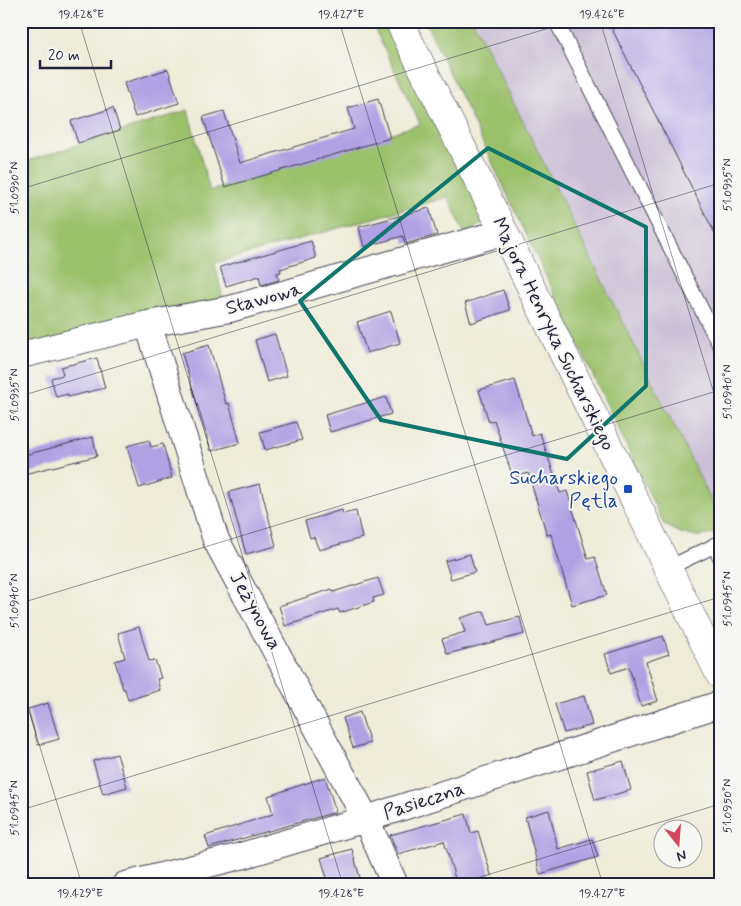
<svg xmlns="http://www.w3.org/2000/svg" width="741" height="906" viewBox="0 0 741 906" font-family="Mynerve,sans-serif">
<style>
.industrial{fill:#cbbfd5}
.green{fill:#9bc06b;stroke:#5e7153}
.building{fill:#b0a1e4}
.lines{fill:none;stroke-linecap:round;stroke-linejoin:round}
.service-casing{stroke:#414053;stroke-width:16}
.minor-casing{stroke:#414053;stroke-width:28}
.tertiary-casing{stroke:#414053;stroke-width:29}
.service{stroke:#fff;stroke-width:14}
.minor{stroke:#fff;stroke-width:26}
.tertiary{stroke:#fff;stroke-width:28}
.marked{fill:none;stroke:#0f766e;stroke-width:4;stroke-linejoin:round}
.ticks{fill:none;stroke:#22223b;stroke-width:1;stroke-opacity:0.45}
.transit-dot{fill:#1a4fb4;stroke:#f6f6f2;stroke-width:2}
.labels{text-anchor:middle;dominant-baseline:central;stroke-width:4;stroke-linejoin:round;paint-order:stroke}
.street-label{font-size:20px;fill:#22223b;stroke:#f6f6f2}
.transit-label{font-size:20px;fill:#164399;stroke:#f6f6f2;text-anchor:end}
.neatline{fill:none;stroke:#22223b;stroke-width:2}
.ticks-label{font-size:12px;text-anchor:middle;fill:#22223b}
</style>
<rect width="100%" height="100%" fill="#f6f6f2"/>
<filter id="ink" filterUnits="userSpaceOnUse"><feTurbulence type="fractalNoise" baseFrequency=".02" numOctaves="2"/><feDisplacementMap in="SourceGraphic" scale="10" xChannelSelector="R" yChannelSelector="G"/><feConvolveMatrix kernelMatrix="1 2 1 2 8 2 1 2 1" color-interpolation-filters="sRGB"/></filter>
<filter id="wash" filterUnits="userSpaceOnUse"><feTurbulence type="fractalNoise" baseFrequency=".0096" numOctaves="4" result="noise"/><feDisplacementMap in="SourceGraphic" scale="20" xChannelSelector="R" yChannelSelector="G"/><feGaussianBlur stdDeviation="1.12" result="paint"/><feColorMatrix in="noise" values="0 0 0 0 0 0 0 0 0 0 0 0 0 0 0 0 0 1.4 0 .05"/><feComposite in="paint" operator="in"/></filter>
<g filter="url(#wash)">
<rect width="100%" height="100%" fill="#eeebd8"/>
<path class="industrial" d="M 473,21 L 720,21 L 720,518 L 580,235 Z"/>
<path class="green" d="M 371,21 L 390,21 L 484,222 L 465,234 L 448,197 L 215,263 L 224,304 L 21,348 L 21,163 L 188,110 L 210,191 L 420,124 Z
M 425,21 L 473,21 L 720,518 L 720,531 C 698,540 682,537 663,523 Z"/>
<g id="blocks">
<path class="building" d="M 608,21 L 720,21 L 720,244 L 677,158 Z
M 168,69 L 179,103 L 135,117 L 124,83 Z
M 378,99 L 390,138 L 225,187 L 203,117 L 224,111 L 240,163 L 354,129 L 348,108 Z
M 113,108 L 120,130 L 78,143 L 71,121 Z
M 429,208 L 437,235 L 405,244 L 403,236 L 364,247 L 359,227 Z
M 311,241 L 316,258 L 280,269 L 281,272 L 277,273 L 279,280 L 261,285 L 259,276 L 226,286 L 220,267 Z
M 503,290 L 510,310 L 471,323 L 465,303 Z
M 391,311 L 400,343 L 367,353 L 357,322 Z
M 275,334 L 287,376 L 267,382 L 255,340 Z
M 209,345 L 226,404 L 229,403 L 240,443 L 211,451 L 182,353 Z
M 97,358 L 105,388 L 68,397 L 68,394 L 56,397 L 51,378 L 63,375 L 61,367 Z
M 515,380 L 532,436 L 540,433 L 560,493 L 567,491 L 588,559 L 595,557 L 607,595 L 572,605 L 551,534 L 547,535 L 528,473 L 513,478 L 494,420 L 489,422 L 479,390 Z
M 386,397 L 391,414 L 330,432 L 325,415 Z
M 296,422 L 302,440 L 265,450 L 260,432 Z
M 93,437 L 97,456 L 24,474 L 21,456 Z
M 149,440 L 151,447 L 163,444 L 172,478 L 139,488 L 127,446 Z
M 260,484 L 276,546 L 246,554 L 229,492 Z
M 342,510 L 343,514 L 356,511 L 362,538 L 319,550 L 314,537 L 310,538 L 305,521 Z
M 470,554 L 475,572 L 451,579 L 445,561 Z
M 378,578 L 384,595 L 373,598 L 374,602 L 340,613 L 338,609 L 285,626 L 279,606 L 332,589 L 333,592 Z
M 484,611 L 489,625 L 520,617 L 524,634 L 447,654 L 442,639 L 465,632 L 460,618 Z
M 139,627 L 149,661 L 155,660 L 161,678 L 157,679 L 160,690 L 128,700 L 125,689 L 123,689 L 115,661 L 125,658 L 118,633 Z
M 663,636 L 669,654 L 646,662 L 658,701 L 641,706 L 629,667 L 611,673 L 605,654 Z
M 584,696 L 592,725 L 564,733 L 555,704 Z
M 48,703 L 59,739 L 38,745 L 28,709 Z
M 360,712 L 370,743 L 353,748 L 343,718 Z
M 117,754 L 127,787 L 103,794 L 93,761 Z
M 623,761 L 631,790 L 595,800 L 587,771 Z
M 325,777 L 336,812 L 209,848 L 205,836 L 273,814 L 268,796 Z
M 549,810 L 558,849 L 592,839 L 598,857 L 540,874 L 525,817 Z
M 466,814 L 471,833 L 478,831 L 494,885 L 457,885 L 444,841 L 398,854 L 390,835 Z
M 352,849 L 362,885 L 329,885 L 321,858 Z"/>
</g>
</g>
<g filter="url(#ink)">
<use href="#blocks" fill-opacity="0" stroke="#414053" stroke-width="1"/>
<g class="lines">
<g class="service-casing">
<path id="service" d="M 556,21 L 720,346
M 714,545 L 720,557
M 668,568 L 720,543"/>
</g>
<g class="minor-casing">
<path id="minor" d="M 148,324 L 216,540 L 366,819 L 395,885
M 21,355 L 148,324 L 230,309 L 504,232
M 125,885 L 241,856 L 366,819 L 720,704"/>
</g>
<g class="tertiary-casing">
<path id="tertiary" d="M 399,21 L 504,232 L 720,675"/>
</g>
<use href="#service" class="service"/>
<use href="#minor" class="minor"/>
<use href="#tertiary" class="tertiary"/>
</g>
</g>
<path class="marked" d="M 488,148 L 646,227 L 646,386 L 567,459 L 381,420 L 300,301 Z"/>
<path class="ticks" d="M 79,21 L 343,885M 339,21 L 603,885M 600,21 L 720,413M 21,189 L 572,21M 21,396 L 720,183M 21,603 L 720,390M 21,685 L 82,885M 21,810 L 720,597M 454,885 L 720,804"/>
<rect class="transit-dot" x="623" y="484" width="10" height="10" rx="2.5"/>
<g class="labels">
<g class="street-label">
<text transform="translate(264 299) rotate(-15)">Stawowa</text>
<text transform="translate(553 334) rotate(64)">Majora Henryka Sucharskiego</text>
<text transform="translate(255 611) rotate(61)">Jeżynowa</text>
<text transform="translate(424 801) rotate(-18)">Pasieczna</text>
</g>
<g class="transit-label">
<text x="618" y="478">Sucharskiego<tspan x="618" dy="23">Pętla</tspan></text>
</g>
</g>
<rect width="741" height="906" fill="none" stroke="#f6f6f2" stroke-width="55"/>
<g transform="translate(678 844) rotate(163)"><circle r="24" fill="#f6f6f2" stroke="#a1a1a9"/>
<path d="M0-4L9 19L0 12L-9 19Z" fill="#d1495b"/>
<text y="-8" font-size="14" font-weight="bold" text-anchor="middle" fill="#22223b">N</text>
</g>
<path d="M40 60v8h71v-8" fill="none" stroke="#22223b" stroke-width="2.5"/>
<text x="48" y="60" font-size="15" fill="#22223b" stroke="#f6f6f2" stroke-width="4" paint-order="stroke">20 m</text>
<rect x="28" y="28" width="686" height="850" class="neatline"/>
<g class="ticks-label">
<text x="81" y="18">19.428°E</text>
<text x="341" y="18">19.427°E</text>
<text x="602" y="18">19.426°E</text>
<text transform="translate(727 185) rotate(-90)" y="4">51.0935°N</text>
<text transform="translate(14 188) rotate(-90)" y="4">51.0930°N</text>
<text transform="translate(727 392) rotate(-90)" y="4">51.0940°N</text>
<text transform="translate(14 395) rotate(-90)" y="4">51.0935°N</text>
<text transform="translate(727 599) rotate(-90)" y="4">51.0945°N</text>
<text transform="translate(14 601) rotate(-90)" y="4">51.0940°N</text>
<text transform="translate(727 806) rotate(-90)" y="4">51.0950°N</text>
<text transform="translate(14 808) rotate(-90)" y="4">51.0945°N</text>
<text x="80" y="897">19.429°E</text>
<text x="341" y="897">19.428°E</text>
<text x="602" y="897">19.427°E</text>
</g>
</svg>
